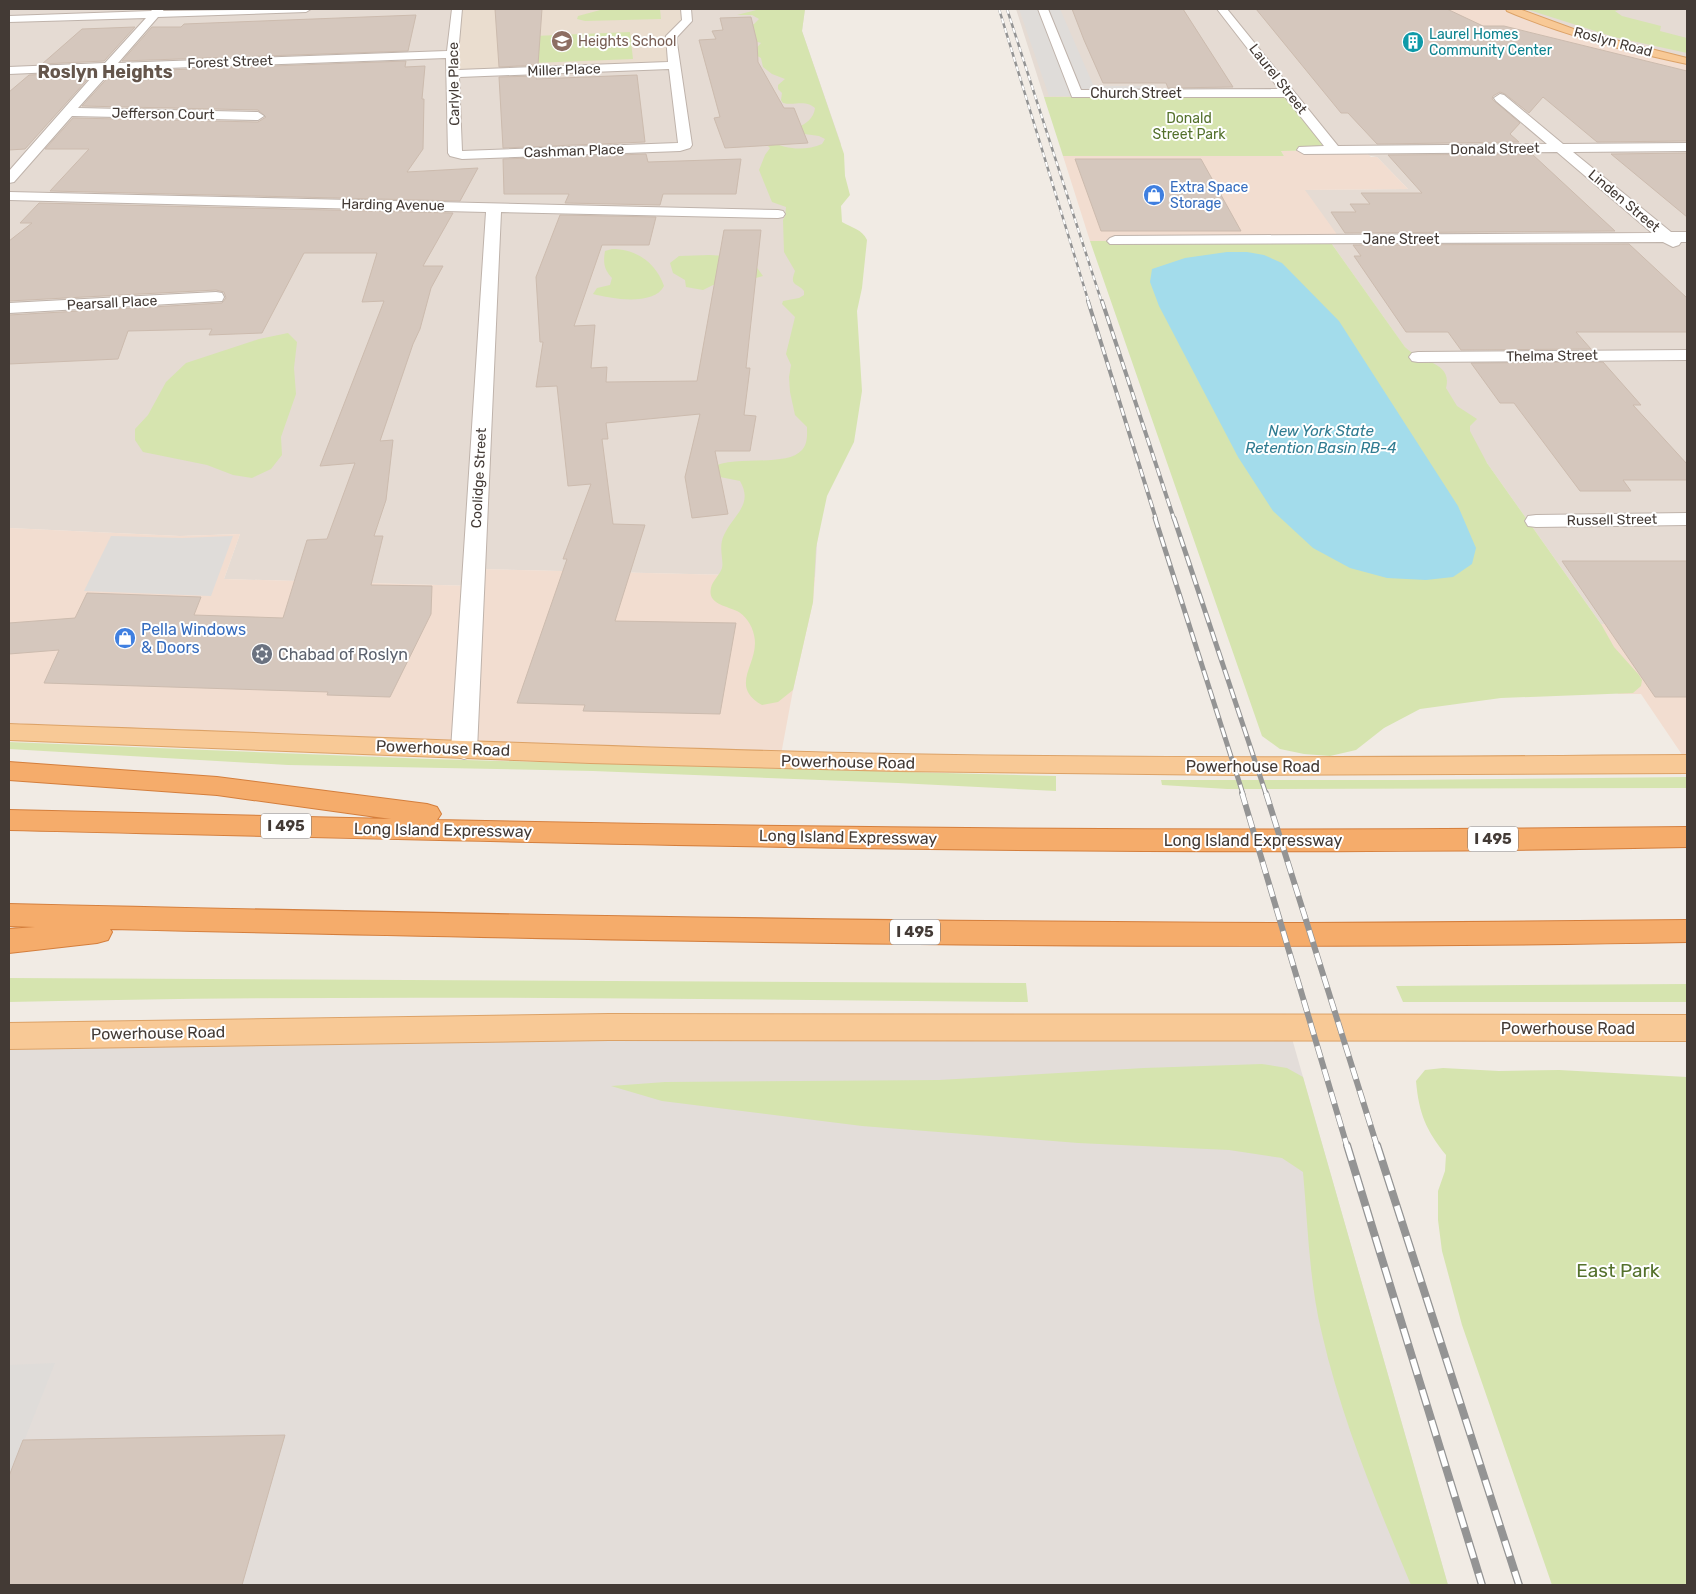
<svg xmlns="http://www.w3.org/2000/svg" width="1696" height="1594" viewBox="0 0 1696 1594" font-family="Rubik,sans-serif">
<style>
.residential{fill:#e5dbd3}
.commercial{fill:#f2ddd0}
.industrial{fill:#e3ddd9}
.education{fill:#eaddcf}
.green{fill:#d6e4af}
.parking{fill:#dfdcd9}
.water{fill:#a3dceb}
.building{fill:#d5c7bd;stroke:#ccbbae}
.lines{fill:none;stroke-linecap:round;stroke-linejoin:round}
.minor-casing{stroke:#bfb3ab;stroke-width:2}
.major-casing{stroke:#dca267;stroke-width:2}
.highway-casing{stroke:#d47e3c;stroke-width:2}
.minor{fill:#fff;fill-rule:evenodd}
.major{fill:#f8c996;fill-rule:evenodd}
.highway{fill:#f5ac6b;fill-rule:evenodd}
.rail-far4-casing{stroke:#949494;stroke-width:2.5}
.rail-far3-casing{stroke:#949494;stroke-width:4}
.rail-far2-casing{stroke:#949494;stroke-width:5}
.rail-far1-casing{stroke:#949494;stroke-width:6}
.rail-casing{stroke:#949494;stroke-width:8}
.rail-far4{stroke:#fff;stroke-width:2;stroke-dasharray:5;stroke-linecap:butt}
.rail-far3{stroke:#fff;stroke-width:2.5;stroke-dasharray:8;stroke-linecap:butt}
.rail-far2{stroke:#fff;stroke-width:3;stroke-dasharray:10;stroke-linecap:butt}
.rail-far1{stroke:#fff;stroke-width:4.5;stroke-dasharray:12;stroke-linecap:butt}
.rail{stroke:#fff;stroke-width:5.5;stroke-dasharray:16;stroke-linecap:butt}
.labels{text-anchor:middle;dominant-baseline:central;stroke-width:4;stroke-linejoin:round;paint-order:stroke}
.far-culture-label{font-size:14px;fill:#0d838f;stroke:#fff;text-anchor:start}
.far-education-label{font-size:14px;fill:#785e54;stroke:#fff;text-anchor:start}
.far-street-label{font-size:14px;fill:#433a35;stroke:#fff}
.far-park-label{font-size:14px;fill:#54712c;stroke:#fff}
.far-shop-label{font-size:14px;fill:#366cbe;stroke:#fff;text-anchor:start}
.far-water-label{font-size:15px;font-style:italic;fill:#2f7b91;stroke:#fff}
.shield{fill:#fff;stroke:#7b7572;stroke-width:1}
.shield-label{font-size:15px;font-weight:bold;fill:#433a35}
.shop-label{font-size:16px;fill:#366cbe;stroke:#fff;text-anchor:start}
.worship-label{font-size:16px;fill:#5b616d;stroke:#fff;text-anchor:start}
.street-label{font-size:16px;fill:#433a35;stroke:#fff}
.far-district-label{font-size:18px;font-weight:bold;fill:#65564c;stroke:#fff}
.near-park-label{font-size:19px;fill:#54712c;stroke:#fff}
</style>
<rect width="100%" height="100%" fill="#f1ebe4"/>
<path class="residential" d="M 9,9 L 805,9 L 802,31 L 841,144 L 815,577 L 475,569 L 473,586 L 224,579 L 240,534 L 180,536 L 9,528 Z
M 1016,9 L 1401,9 L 1417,21 L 1565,95 L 1687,95 L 1687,624 L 1601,624 L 1329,240 L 1304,190 L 1408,189 L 1377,157 L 1334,150 L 1288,96 L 1044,97 Z
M 1511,9 L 1687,9 L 1687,61 L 1594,38 Z"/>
<path class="commercial" d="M 1402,9 L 1511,9 L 1594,38 L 1687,61 L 1687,95 L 1565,95 L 1417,21 Z
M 1364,150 L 1371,157 L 1377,157 L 1408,189 L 1305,190 L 1341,240 L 1090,241 L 1063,156 L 1284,156 L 1281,151 Z
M 9,528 L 180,536 L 240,534 L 224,579 L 473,586 L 475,569 L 815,577 L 813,602 L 793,690 L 780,760 L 9,732 Z
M 1569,624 L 1687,624 L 1687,762 L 1641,694 L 1618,694 Z"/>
<path class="industrial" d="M 1289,1028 L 1448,1585 L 9,1585 L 9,1036 L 95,1034 Z"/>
<path class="education" d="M 457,9 L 686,9 L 688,14 L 674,34 L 675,65 L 454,74 L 452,54 Z"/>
<path class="green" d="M 604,9 L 660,9 L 661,19 L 585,21 L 577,19 L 578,16 Z
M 760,9 L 805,9 L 802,31 L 844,154 L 845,176 L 850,195 L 841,206 L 842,222 C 852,228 862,229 867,240 L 862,288 L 857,311 L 862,391 L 854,442 L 827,496 L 816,548 L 813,602 L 793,690 L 778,702 L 762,705 C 727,685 761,663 754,635 C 752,625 745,615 737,611 C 727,606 707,604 711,588 C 712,581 720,575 722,568 C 724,560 718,547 724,535 C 733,515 754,505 740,481 L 720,477 L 711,468 C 734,454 786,468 802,450 C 808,443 807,435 807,427 L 795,415 L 790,392 L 789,377 L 791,365 L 786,354 L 795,317 L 782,304 L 783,301 L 799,298 L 804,295 L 804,291 C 797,282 789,287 795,271 L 784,252 L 783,220 L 785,216 L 786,207 L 772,202 L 759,170 L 765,155 L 770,148 L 768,146 L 771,141 C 786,150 806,151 822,144 L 825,139 L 819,136 L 797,133 L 798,127 C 806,124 814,118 815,108 C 805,99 795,106 783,103 L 781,100 L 782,93 L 778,89 L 778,85 L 785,79 L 772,74 L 763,67 L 761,58 L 752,53 L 761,43 L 751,40 L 754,29 L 740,28 L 754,24 L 759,19 L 752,15 L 737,15 Z
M 1526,9 L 1623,9 L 1615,11 L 1622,16 L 1661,26 L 1660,31 L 1687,38 L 1687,53 L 1614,37 Z
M 630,32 L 633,59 L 506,64 L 510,37 Z
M 1288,96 L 1334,150 L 1281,151 L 1284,156 L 1063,156 L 1044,97 Z
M 1329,240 L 1405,347 C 1420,363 1453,361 1446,388 L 1457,406 L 1477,419 L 1470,426 L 1470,431 L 1487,463 L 1601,624 L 1614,647 L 1639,675 L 1642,680 L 1641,686 L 1633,693 L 1501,698 L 1420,709 L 1384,728 L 1356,750 L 1330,756 L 1304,754 L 1280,749 L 1262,736 L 1090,241 Z
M 612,249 C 637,249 656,263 664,286 C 654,306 612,299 593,294 L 597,288 L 610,285 L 612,278 C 604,269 603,263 605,251 Z
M 709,255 L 727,256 L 755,265 L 763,276 L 745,281 L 713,285 L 703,290 L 686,287 L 685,280 L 673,273 L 670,263 L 679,256 Z
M 288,333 L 297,342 L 294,368 L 296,394 L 281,437 L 282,455 L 271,469 L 252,478 L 233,475 L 207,465 L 143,452 L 135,440 L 135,429 L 148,415 L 166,382 L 186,363 L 259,339 Z
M 9,742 L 430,759 L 1056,776 L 1056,791 L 898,783 L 593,771 L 288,765 L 9,749 Z
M 1687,777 L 1687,788 L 1227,789 L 1162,785 L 1161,780 L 1406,780 Z
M 9,978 L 1026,983 L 1028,1002 C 689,999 348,994 9,1002 Z
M 1687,984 L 1687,1002 L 1403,1002 L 1396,986 Z
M 1262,1064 L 1287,1068 L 1303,1077 L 1448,1585 L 1411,1585 C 1377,1504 1342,1421 1322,1334 C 1309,1281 1308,1226 1303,1172 L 1282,1158 L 1229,1150 L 1078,1143 L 862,1126 L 662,1101 L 611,1086 L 665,1082 L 939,1080 L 1144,1068 Z
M 1443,1068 L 1499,1071 L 1559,1070 L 1687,1077 L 1687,1585 L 1552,1585 L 1462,1325 L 1442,1251 L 1438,1220 L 1438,1191 L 1445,1171 L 1446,1155 C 1426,1130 1419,1114 1416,1081 L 1425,1070 Z"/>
<path class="parking" d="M 1019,9 L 1060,9 L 1095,89 L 1081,89 L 1081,91 L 1099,91 L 1097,86 L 1156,86 L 1162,96 L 1049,96 Z
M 111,536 L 182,538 L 233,536 L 211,596 L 84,591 Z
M 55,1363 L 9,1479 L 9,1365 Z"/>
<path class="water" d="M 1227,252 L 1247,252 L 1264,255 L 1282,263 L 1339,321 L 1458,506 L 1476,548 L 1472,564 L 1453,577 L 1426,580 L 1387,578 L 1350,568 L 1313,548 L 1273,511 L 1238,457 L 1159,306 L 1150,282 L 1152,269 L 1185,258 Z"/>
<path class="building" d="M 495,9 L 542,9 L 538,65 L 499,67 Z
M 1072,9 L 1183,9 L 1233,87 L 1168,88 L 1166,83 L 1103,83 L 1084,40 Z
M 1256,9 L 1447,9 L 1483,26 L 1504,26 L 1687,71 L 1687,141 L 1597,142 L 1543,97 L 1529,113 L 1505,94 L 1500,92 L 1493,96 L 1492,99 L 1520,123 L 1510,134 L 1519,142 L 1377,144 L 1348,113 L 1341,113 Z
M 416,15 L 408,51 L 122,61 L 152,27 L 181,27 L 184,24 Z
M 751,17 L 757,42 L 758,62 L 784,108 L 794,108 L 808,143 L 725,148 L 714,118 L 720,117 L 699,40 L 716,39 L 712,31 L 723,30 L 720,18 Z
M 135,27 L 104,61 L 42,64 L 82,29 Z
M 406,61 L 405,67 L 425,66 L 422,99 L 424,99 L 423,149 L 407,172 L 478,168 L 460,201 L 50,191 L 89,149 L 45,149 L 73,118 L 258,122 L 266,117 L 258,110 L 82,106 L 113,72 Z
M 94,72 L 25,149 L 9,150 L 9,92 L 29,75 Z
M 637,75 L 645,142 L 503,148 L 499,77 L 537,76 L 536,79 Z
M 1687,153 L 1687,217 L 1611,154 Z
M 646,154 L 648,162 L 741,159 L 736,194 L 663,194 L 660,205 L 565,203 L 569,194 L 504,194 L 503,159 Z
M 1532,154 L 1615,231 L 1345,233 L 1331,212 L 1356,212 L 1350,204 L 1370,204 L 1361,193 L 1422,193 L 1388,155 Z
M 1075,159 L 1201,159 L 1241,231 L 1101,231 Z
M 39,203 L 453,213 L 423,266 L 443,266 L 431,288 L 420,329 L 413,344 L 380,441 L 393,440 L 386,500 L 374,536 L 383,536 L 371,585 L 432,586 L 431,614 L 390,697 L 327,695 L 328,692 L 44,683 L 59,650 L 9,654 L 9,623 L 75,618 L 87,593 L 201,597 L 194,615 L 283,618 L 307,540 L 327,539 L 355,463 L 320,466 L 384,301 L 362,302 L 377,253 L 304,253 L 262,333 L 209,335 L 212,329 L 128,331 L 118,359 L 9,364 L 9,315 L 222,303 L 226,298 L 224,292 L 216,290 L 9,301 L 9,241 L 32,223 L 20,223 Z
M 560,215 L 656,217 L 649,245 L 602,245 L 574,326 L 595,325 L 591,368 L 607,367 L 606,382 L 697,381 L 724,230 L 761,230 L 746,368 L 750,368 L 744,415 L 756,416 L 750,451 L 715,451 L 728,514 L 692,518 L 685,477 L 700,414 L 606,423 L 608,439 L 602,439 L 613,524 L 645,525 L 615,621 L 736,623 L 720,714 L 583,711 L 585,705 L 517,703 L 567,559 L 563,559 L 591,484 L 568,486 L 557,386 L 536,387 L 543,342 L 540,342 L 536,277 Z
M 1629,244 L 1687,298 L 1687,332 L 1576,332 L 1591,349 L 1461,350 L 1448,332 L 1406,332 L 1354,256 L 1361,256 L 1353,245 Z
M 1603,362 L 1641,405 L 1633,405 L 1687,464 L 1687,480 L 1623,480 L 1631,491 L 1580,491 L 1514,403 L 1500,403 L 1471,363 Z
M 1562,561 L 1687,561 L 1687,697 L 1655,697 Z
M 285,1435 L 242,1585 L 9,1585 L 9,1476 L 23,1440 Z"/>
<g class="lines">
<g class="minor-casing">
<path id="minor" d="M 153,9 L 164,9 L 163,11 L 311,9 L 306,12 L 158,17 L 118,63 L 447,51 L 452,9 L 462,9 L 458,54 L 458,70 L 668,62 L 666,36 L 682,20 L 681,9 L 691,9 L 692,21 L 677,37 L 677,43 L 692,145 L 690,148 L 680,151 L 462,159 L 450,156 L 448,153 L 446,58 L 112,70 L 78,108 L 258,112 L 264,116 L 258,120 L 72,116 L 14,182 L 9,183 L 9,171 L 98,70 L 9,74 L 9,67 L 105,63 L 146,18 L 9,22 L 9,16 L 151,11 ZM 669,69 L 678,143 L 462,151 L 459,77 Z
M 1038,9 L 1048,9 L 1081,90 L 1279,89 L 1217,9 L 1227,9 L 1338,146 L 1547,144 L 1496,101 L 1494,98 L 1500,94 L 1504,95 L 1563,144 L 1687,143 L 1687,151 L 1573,152 L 1671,232 L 1687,232 L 1687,242 L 1681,242 L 1679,245 L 1673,247 L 1663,242 L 1110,244 L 1107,241 L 1110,238 L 1115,236 L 1652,233 L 1557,152 L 1304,154 L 1297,150 L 1299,147 L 1324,146 L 1285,97 L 1072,97 Z
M 9,192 L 778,210 L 783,211 L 785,214 L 783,217 L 778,218 L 501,212 L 477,750 L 473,756 L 464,759 L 455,756 L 451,750 L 486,212 L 9,200 Z
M 216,292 L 222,293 L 224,297 L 222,301 L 9,313 L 9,303 Z
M 1687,350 L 1687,360 L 1418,362 L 1412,361 L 1409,357 L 1412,353 L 1418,352 Z
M 1687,513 L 1687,525 L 1536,527 L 1528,526 L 1525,521 L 1528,516 L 1536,515 Z"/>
</g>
<g class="major-casing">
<path id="major" d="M 1506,9 L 1519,9 L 1579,31 L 1687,58 L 1687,64 C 1626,51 1565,36 1507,11 Z
M 9,724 C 304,734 599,748 894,754 C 1158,759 1423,757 1687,755 L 1687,773 L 1235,775 L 897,771 L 590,763 L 9,740 Z
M 609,1014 L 1687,1015 L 1687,1041 L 609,1040 L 9,1049 L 9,1023 Z"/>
</g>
<g class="highway-casing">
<path id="highway" d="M 9,762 L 217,777 L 427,804 L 437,807 L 441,814 L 437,820 C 854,829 1270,832 1687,827 L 1687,847 C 1128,859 568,843 9,830 L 9,810 L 391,819 L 217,795 L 9,780 Z
M 9,904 C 442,914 875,922 1308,923 C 1434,923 1561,921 1687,920 L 1687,942 C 1162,952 636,941 110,929 L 112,932 L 108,940 L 97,943 L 9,953 L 9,929 L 35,927 L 9,926 Z"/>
</g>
<use href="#minor" class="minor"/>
<use href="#major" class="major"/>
<use href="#highway" class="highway"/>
<g class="rail-far4-casing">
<path id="rail-far4" d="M 999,9 L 1089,303
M 1007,9 L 1102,303"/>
</g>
<g class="rail-far3-casing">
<path id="rail-far3" d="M 1088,301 L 1156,519
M 1102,301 L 1174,519"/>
</g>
<g class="rail-far2-casing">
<path id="rail-far2" d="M 1155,518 L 1243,794
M 1174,518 L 1266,794"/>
</g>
<g class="rail-far1-casing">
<path id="rail-far1" d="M 1242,793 L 1347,1146
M 1266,793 L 1377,1146"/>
</g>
<g class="rail-casing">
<path id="rail" d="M 1347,1145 L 1482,1585
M 1377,1145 L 1519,1585"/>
</g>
<use href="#rail-far4" class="rail-far4"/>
<use href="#rail-far3" class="rail-far3"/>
<use href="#rail-far2" class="rail-far2"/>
<use href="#rail-far1" class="rail-far1"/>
<use href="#rail" class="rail"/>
</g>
<defs>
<g id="school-disc" transform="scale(1.125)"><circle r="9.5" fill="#8d6e63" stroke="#fff"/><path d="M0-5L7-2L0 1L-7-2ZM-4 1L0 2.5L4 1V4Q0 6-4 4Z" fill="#fff"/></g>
<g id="building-disc" transform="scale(1.125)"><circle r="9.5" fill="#0f9aa8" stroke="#fff"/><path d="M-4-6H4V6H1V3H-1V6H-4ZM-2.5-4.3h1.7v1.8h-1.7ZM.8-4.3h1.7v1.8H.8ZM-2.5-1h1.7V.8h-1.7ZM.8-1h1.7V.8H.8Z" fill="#fff"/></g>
<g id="shop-disc" transform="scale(1.125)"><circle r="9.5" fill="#3f7fe0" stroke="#fff"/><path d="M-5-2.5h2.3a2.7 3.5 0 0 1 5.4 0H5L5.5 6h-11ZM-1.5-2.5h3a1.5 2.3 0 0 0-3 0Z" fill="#fff"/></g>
<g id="synagogue-disc" transform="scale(1.125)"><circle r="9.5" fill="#6b7280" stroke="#fff"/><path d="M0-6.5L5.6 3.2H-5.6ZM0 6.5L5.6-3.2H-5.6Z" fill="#fff"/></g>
</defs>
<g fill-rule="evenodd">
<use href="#school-disc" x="562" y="41"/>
<use href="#building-disc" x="1413" y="42"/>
<use href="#shop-disc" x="1154" y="195"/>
<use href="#shop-disc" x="125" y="638"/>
<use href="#synagogue-disc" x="262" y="654"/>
</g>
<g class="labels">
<g class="far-culture-label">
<text x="1429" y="34">Laurel Homes<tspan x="1429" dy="16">Community Center</tspan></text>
</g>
<g class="far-education-label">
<text x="578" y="41">Heights School</text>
</g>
<g class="far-street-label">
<text transform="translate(1613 42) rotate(15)">Roslyn Road</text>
<text transform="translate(230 62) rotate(-2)">Forest Street</text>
<text transform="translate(564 70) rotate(-2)">Miller Place</text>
<text transform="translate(1278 79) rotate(52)">Laurel Street</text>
<text transform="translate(454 84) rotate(-91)">Carlyle Place</text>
<text x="1136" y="93">Church Street</text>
<text transform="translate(163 114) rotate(1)">Jefferson Court</text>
<text transform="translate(1495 149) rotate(-1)">Donald Street</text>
<text transform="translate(574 151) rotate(-2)">Cashman Place</text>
<text transform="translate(1624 201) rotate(40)">Linden Street</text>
<text transform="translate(393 205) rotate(1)">Harding Avenue</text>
<text x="1401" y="239">Jane Street</text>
<text transform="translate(112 303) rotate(-3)">Pearsall Place</text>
<text transform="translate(1552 356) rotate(-1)">Thelma Street</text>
<text transform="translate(479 478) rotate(-87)">Coolidge Street</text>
<text transform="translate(1612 520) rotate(-1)">Russell Street</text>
</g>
<g class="far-park-label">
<text x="1189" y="118">Donald<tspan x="1189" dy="16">Street Park</tspan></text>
</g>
<g class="far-shop-label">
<text x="1170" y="187">Extra Space<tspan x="1170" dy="16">Storage</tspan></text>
</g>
<g class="far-water-label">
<text x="1321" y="431">New York State<tspan x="1321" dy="17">Retention Basin RB-4</tspan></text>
</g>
<g class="shield">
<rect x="261" y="813.5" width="50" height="25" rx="4"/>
<rect x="1468" y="826.5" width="50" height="25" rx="4"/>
<rect x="890" y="919.5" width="50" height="25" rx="4"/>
</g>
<g class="shield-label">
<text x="286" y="826">I 495</text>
<text x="1493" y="839">I 495</text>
<text x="915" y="932">I 495</text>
</g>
<g class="shop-label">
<text x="141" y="629">Pella Windows<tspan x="141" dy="18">&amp; Doors</tspan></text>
</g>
<g class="worship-label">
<text x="278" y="654">Chabad of Roslyn</text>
</g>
<g class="street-label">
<text transform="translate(443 748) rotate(2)">Powerhouse Road</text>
<text transform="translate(848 762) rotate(1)">Powerhouse Road</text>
<text x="1253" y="766">Powerhouse Road</text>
<text transform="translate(443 830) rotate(1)">Long Island Expressway</text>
<text transform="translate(848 837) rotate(1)">Long Island Expressway</text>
<text x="1253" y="840">Long Island Expressway</text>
<text x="1568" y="1028">Powerhouse Road</text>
<text transform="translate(158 1033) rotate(-1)">Powerhouse Road</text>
</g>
<g class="far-district-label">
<text x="105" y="72">Roslyn Heights</text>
</g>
<g class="near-park-label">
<text x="1618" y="1270">East Park</text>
</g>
</g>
<rect width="1696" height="1594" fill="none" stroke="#433a35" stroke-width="20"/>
</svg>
